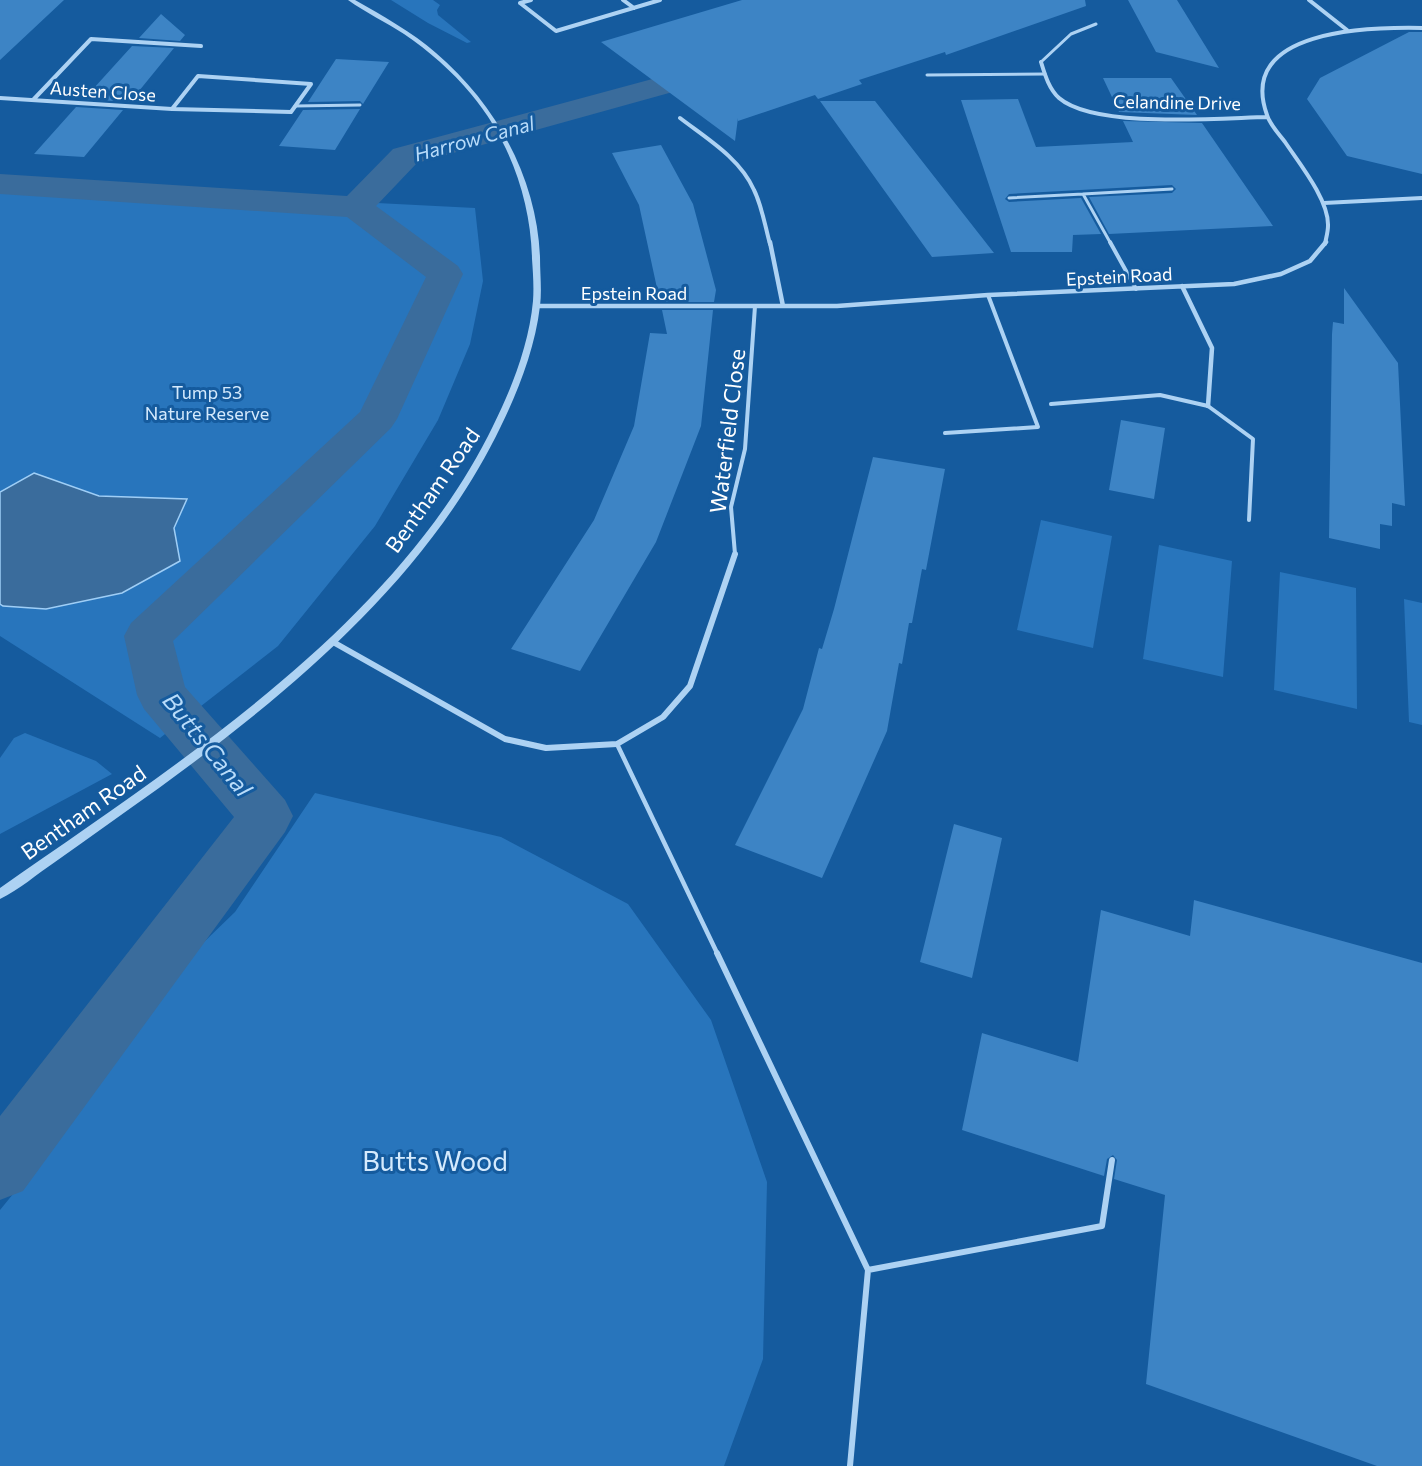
<svg xmlns="http://www.w3.org/2000/svg" width="1422" height="1466" viewBox="0 0 1422 1466" font-family="Commissioner,sans-serif">
<style>
.green{fill:#2875bc}
.water{fill:#3a6c9c;stroke:#9fcef6;stroke-width:1.5}
.lines{fill:none;stroke-linecap:round;stroke-linejoin:round}
.canal{fill:#3a6c9c;fill-rule:evenodd}
.building{fill:#3d84c5}
.service-far3{stroke:#add2f3;stroke-width:3}
.service-far2{stroke:#add2f3;stroke-width:4}
.service-far1{stroke:#add2f3;stroke-width:4.5}
.service{stroke:#add2f3;stroke-width:6}
.minor-far2{stroke:#add2f3;stroke-width:4}
.minor-far1{stroke:#add2f3;stroke-width:4.5}
.minor{stroke:#add2f3;stroke-width:6}
.tertiary{fill:#add2f3;fill-rule:evenodd}
.labels{text-anchor:middle;dominant-baseline:central;stroke-width:6;stroke-linejoin:round;paint-order:stroke}
.far-street-label{font-size:18px;fill:#fff;stroke:#155b9e}
.far-park-label{font-size:18px;fill:#d5eafd;stroke:#155b9e}
.far-water-label{font-size:20px;font-style:italic;fill:#b9dcfa;stroke:#155b9e}
.street-label{font-size:22px;fill:#fff;stroke:#155b9e}
.water-label{font-size:24px;font-style:italic;fill:#b9dcfa;stroke:#155b9e}
.near-park-label{font-size:27px;fill:#d5eafd;stroke:#155b9e}
</style>
<rect width="100%" height="100%" fill="#155b9e"/>
<path class="green" d="M 391,0 L 433,0 L 440,5 L 437,10 L 438,15 L 471,42 L 467,43 L 428,23 Z
M 0,184 L 475,208 L 483,281 L 470,344 L 438,420 L 375,526 L 278,646 L 160,738 L 0,636 Z
M 1041,520 L 1112,536 L 1093,648 L 1017,630 Z
M 1159,545 L 1232,561 L 1223,677 L 1143,659 Z
M 1280,572 L 1356,588 L 1357,709 L 1274,690 Z
M 1404,599 L 1422,603 L 1422,725 L 1409,722 Z
M 25,733 L 96,761 L 112,774 L 0,834 L 0,758 L 14,738 Z
M 315,793 L 501,837 L 628,904 L 711,1020 L 767,1182 L 763,1359 L 724,1466 L 0,1466 L 0,1210 L 70,1124 L 144,1000 L 235,912 Z"/>
<path class="water" d="M 34,473 L 99,496 L 187,499 L 174,528 L 180,561 L 122,593 L 46,609 L 3,606 L 0,604 L 0,492 Z"/>
<g class="lines">
<path class="canal" d="M 730,58 L 741,61 L 745,67 L 741,73 L 417,163 L 376,206 L 458,266 L 463,274 L 397,419 L 391,428 L 173,641 L 185,687 L 285,800 L 293,816 L 285,832 L 23,1191 L 0,1200 L 0,1116 L 234,817 L 144,709 L 137,695 L 124,636 L 131,623 L 360,412 L 426,277 L 347,217 L 0,194 L 0,174 L 347,196 L 393,149 Z"/>
</g>
<path class="building" d="M 0,0 L 64,0 L 0,60 Z
M 742,0 L 1085,0 L 1086,6 L 946,55 L 945,52 L 859,80 L 862,84 L 818,99 L 815,95 L 738,121 L 738,118 L 735,141 L 601,42 Z
M 1128,0 L 1177,0 L 1219,68 L 1156,52 Z
M 161,14 L 185,35 L 180,41 L 139,38 Z
M 1409,32 L 1422,32 L 1422,174 L 1347,156 L 1307,99 L 1320,78 Z
M 132,46 L 174,48 L 130,102 L 84,99 Z
M 336,59 L 389,62 L 363,104 L 360,101 L 308,102 Z
M 1103,78 L 1171,78 L 1197,115 L 1119,112 Z
M 1018,99 L 1036,147 L 1133,142 L 1123,121 L 1202,123 L 1273,226 L 1109,234 L 1089,197 L 1172,193 L 1176,189 L 1172,185 L 1009,194 L 1005,199 L 1009,202 L 1081,198 L 1101,234 L 1073,235 L 1072,252 L 1011,252 L 961,100 Z
M 820,101 L 875,101 L 994,253 L 932,257 Z
M 76,107 L 123,110 L 84,157 L 34,154 Z
M 360,109 L 335,150 L 279,146 L 303,110 Z
M 661,145 L 693,204 L 716,290 L 714,302 L 660,302 L 639,205 L 612,153 Z
M 1344,288 L 1398,363 L 1405,506 L 1392,503 L 1392,526 L 1380,524 L 1380,549 L 1329,538 L 1332,334 L 1333,322 L 1344,324 Z
M 662,310 L 713,310 L 701,426 L 656,542 L 580,671 L 511,649 L 594,520 L 634,426 L 650,333 L 667,334 Z
M 1121,420 L 1165,428 L 1154,499 L 1109,490 Z
M 873,457 L 945,469 L 926,570 L 922,569 L 912,623 L 909,623 L 902,664 L 899,663 L 887,731 L 822,878 L 735,845 L 803,709 L 819,648 L 822,649 L 834,609 Z
M 954,824 L 1002,838 L 972,978 L 920,962 Z
M 1194,900 L 1422,963 L 1422,1466 L 1377,1466 L 1146,1384 L 1165,1195 L 1114,1179 L 1117,1160 L 1113,1155 L 1107,1159 L 1104,1176 L 962,1130 L 982,1033 L 1078,1062 L 1101,910 L 1190,936 Z"/>
<g class="lines">
<path class="service-far3" d="M 1041,62 L 1071,34 L 1096,24
M 927,75 L 1045,74
M 295,106 L 360,105
M 1009,198 L 1083,194
M 1111,244 L 1083,194 L 1172,189"/>
<path class="service-far2" d="M 1110,242 L 1136,289
M 1051,404 L 1160,395 L 1208,406 L 1253,439 L 1249,520
M 945,433 L 1038,427 L 988,295
M 735,554 L 731,507 L 745,449 L 755,306"/>
<path class="service-far1" d="M 617,744 L 718,955"/>
<path class="service" d="M 717,953 L 868,1270 L 850,1466
M 868,1270 L 1102,1226 L 1112,1160"/>
<path class="minor-far2" d="M 623,0 L 634,8
M 1309,0 L 1347,30
M 520,3 L 556,31 L 660,0
M 520,3 L 531,0
M 1041,62 C 1045,75 1049,89 1059,98 C 1095,129 1220,118 1267,117
M 198,76 L 311,84 L 291,112 L 172,109 Z
M 0,98 L 172,109
M 33,100 L 91,39 L 201,46
M 680,118 C 706,138 740,158 754,190 C 762,206 765,226 770,244
M 1324,203 L 1422,198
M 1325,244 C 1326,238 1328,232 1328,226 C 1329,200 1299,163 1285,142 C 1279,134 1270,125 1267,115 C 1236,29 1369,27 1422,28"/>
<path class="minor-far1" d="M 770,242 L 783,306
M 1182,286 L 1212,348 L 1208,406
M 537,306 L 837,306 L 988,295 L 1234,284 L 1281,274 L 1310,261 L 1326,242"/>
<path class="minor" d="M 333,642 L 505,739 L 546,748 L 617,744 L 663,717 L 690,686 L 735,554"/>
<path class="tertiary" d="M 348,0 L 355,0 C 383,16 412,32 436,53 C 496,104 537,178 540,257 C 540,274 542,290 540,306 C 535,348 519,389 501,426 C 428,578 292,691 159,788 C 124,813 90,837 55,862 C 37,874 19,890 0,899 L 0,888 C 178,763 395,627 493,426 C 512,388 529,344 533,301 C 534,287 533,273 532,259 C 531,200 509,139 471,94 C 452,71 429,51 404,34 C 386,22 366,13 348,0 Z"/>
</g>
<g class="labels">
<g class="far-street-label">
<text transform="translate(103 91) rotate(4)">Austen Close</text>
<text transform="translate(1177 102) rotate(1)">Celandine Drive</text>
<text transform="translate(1119 276) rotate(-3)">Epstein Road</text>
<text x="634" y="293">Epstein Road</text>
</g>
<g class="far-park-label">
<text x="207" y="392">Tump 53<tspan x="207" dy="21">Nature Reserve</tspan></text>
</g>
<g class="far-water-label">
<text transform="translate(474 138) rotate(-15)">Harrow Canal</text>
</g>
<g class="street-label">
<text transform="translate(727 431) rotate(-83)">Waterfield Close</text>
<text transform="translate(432 490) rotate(-55)">Bentham Road</text>
<text transform="translate(83 812) rotate(-35)">Bentham Road</text>
</g>
<g class="water-label">
<text transform="translate(208 744) rotate(51)">Butts Canal</text>
</g>
<g class="near-park-label">
<text x="435" y="1160">Butts Wood</text>
</g>
</g>
</svg>
